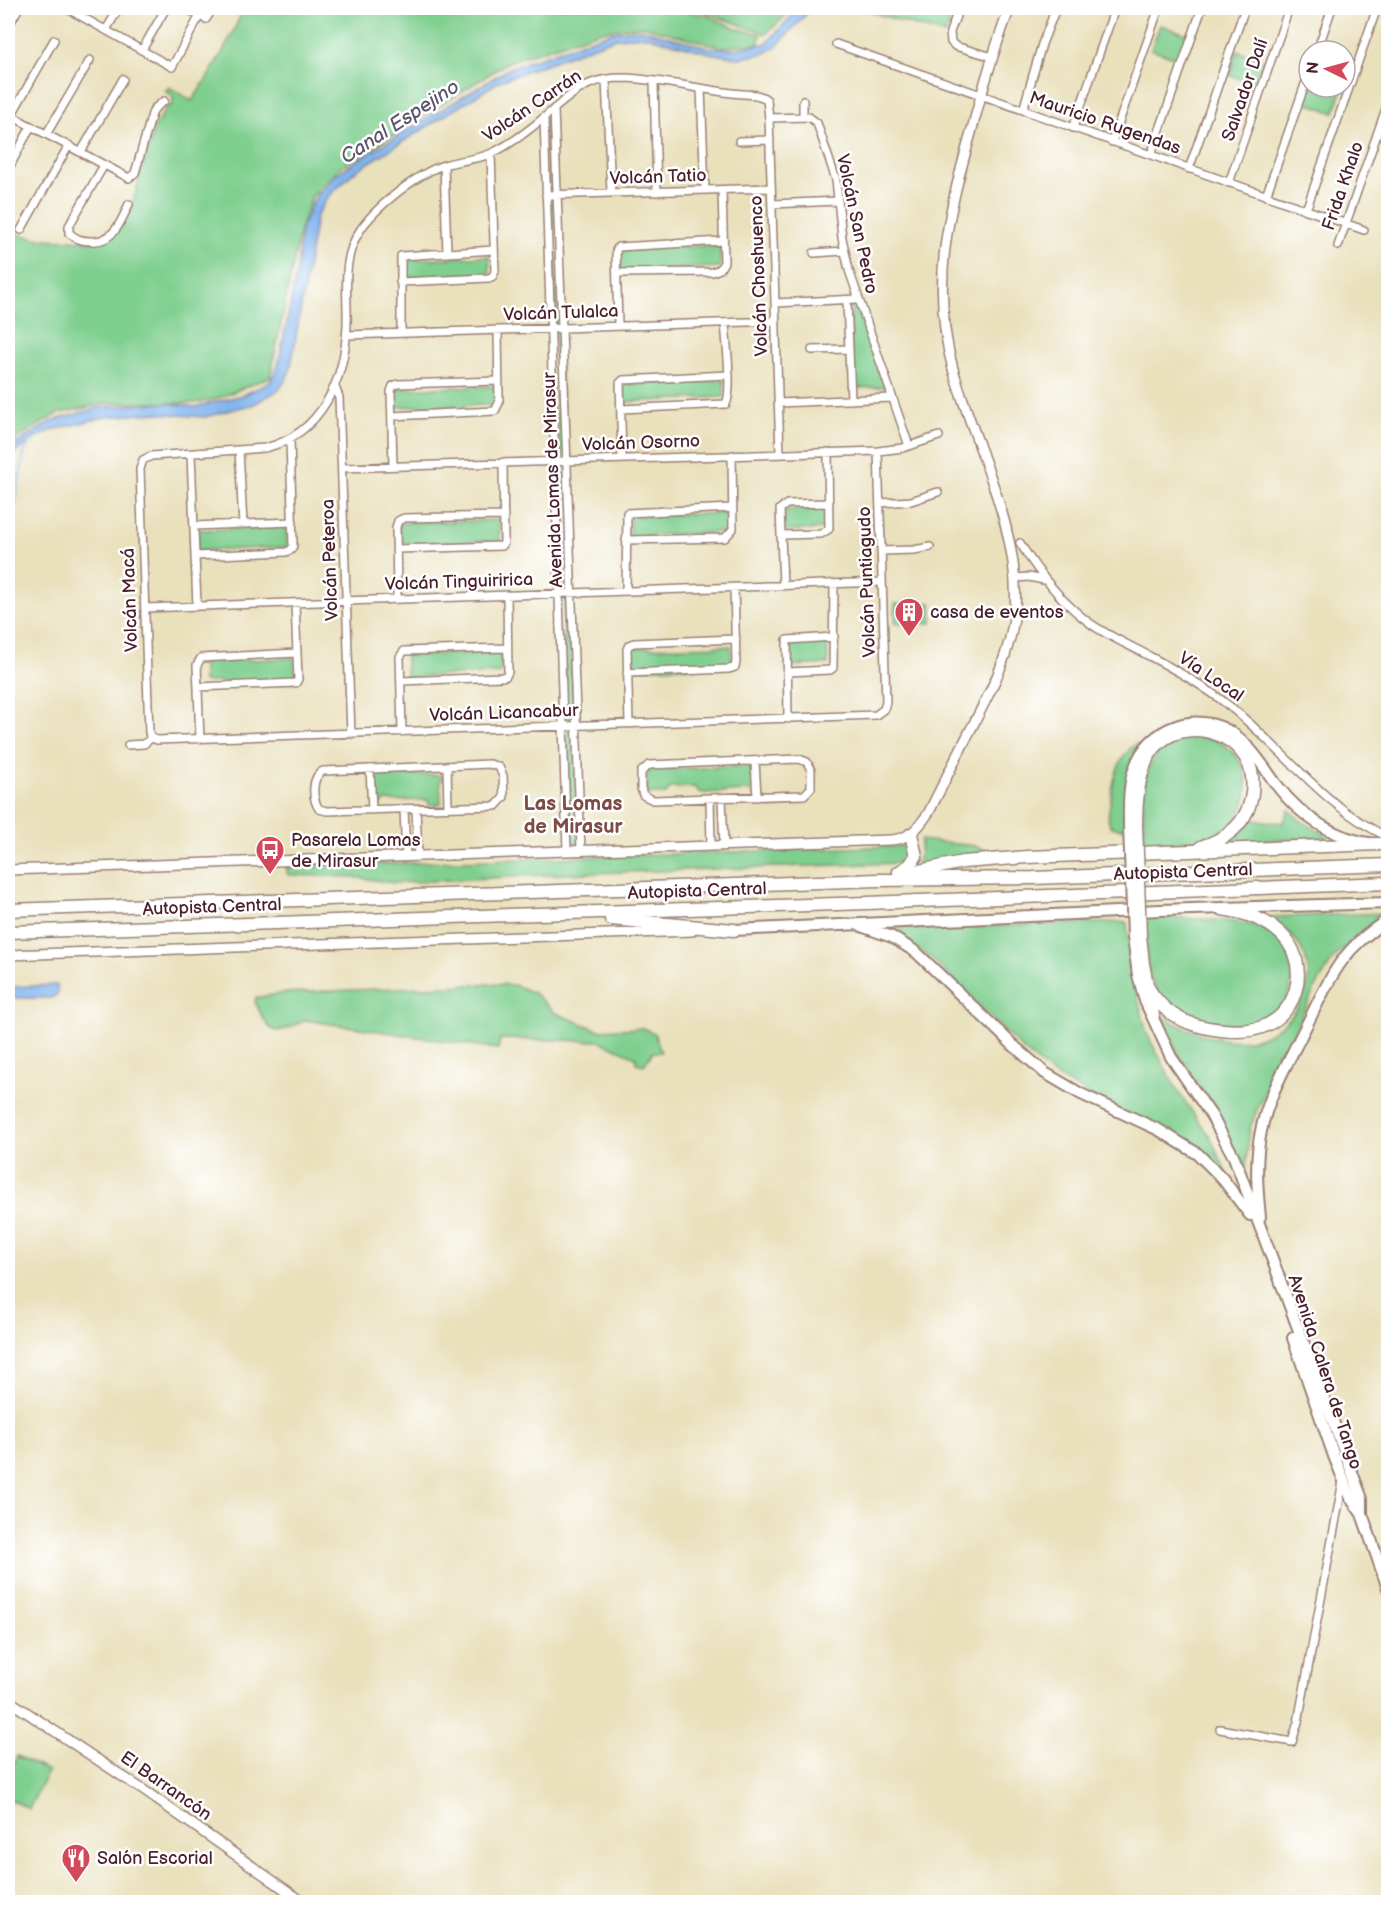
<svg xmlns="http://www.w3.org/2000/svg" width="1396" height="1910" viewBox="0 0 1396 1910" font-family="'Balsamiq Sans',sans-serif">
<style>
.green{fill:#7fcf8f;stroke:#64775d;stroke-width:1.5}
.water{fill:#80b4ee;stroke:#656a8c;stroke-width:1.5}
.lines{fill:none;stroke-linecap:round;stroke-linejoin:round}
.stream{stroke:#80b4ee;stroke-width:2}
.street-casing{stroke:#9a8074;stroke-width:10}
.secondary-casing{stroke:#9a8074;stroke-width:12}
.primary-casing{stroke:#9a8074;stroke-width:14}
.highway-casing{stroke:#9a8074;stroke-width:15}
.street{stroke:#fff;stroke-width:7}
.secondary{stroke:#fff;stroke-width:9}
.primary{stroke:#fff;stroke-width:10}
.highway{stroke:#fff;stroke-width:12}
.primary-bridge-casing{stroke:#9a8074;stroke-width:14;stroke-linecap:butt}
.highway-bridge-casing{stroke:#9a8074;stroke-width:15;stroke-linecap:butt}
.primary-bridge{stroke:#fff;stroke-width:10}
.highway-bridge{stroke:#fff;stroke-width:12}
.labels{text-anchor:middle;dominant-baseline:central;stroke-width:5;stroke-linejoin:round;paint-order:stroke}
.street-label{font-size:18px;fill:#4a1f2b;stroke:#fff}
.poi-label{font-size:18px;fill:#4a1f2b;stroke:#fff;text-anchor:start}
.water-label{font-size:20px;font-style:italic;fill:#5d536f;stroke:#fff}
.neighbourhood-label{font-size:20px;font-weight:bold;fill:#7d4c46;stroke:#fff}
</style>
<rect width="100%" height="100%" fill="#fff"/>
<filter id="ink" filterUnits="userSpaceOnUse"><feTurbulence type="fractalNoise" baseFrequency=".0167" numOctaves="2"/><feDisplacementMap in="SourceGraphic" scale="12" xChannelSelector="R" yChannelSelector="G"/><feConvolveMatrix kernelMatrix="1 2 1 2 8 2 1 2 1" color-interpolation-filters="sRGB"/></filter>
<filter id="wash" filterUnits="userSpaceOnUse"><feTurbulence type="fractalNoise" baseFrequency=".008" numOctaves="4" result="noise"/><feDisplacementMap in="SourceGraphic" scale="24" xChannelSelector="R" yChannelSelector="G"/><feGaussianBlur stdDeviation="1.35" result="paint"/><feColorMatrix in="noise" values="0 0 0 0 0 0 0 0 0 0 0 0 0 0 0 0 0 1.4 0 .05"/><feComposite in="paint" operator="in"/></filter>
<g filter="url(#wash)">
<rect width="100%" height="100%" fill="#e9e0bc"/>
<path class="green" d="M 244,8 L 674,8 L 708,16 L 736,28 L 761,35 L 758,44 L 722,47 L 642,26 L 601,31 L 508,62 L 359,157 L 341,166 L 311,198 L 300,230 L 270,377 L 216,399 L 195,403 L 105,403 L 57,414 L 8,444 L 8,232 L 40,239 L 89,241 L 99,240 L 122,226 L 131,208 L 154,129 L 166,108 L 172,105 L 173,96 L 165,91 L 169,87 L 192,101 C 213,71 230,41 244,8 Z
M 693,8 L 729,8 L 744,10 L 794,8 L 766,34 Z
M 868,8 L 956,8 L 945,35 L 865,10 Z
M 1160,25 L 1189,35 L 1180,59 L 1151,49 Z
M 1237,51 L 1266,61 L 1258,85 L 1229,75 Z
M 1311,87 L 1343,88 L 1334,113 L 1305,102 Z
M 551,125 L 578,844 L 570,844 L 548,126 Z
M 720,245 L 720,267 L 620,271 L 619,250 Z
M 489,256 L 490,273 L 404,278 L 403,260 Z
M 851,306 L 856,306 L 885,387 L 852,388 Z
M 724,380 L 724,397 L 623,402 L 623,384 Z
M 496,386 L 496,405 L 396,407 L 396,389 Z
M 824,508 L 825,529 L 784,531 L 783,510 Z
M 726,513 L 726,532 L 630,536 L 630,516 Z
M 499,520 L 500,541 L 400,543 L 399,523 Z
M 286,527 L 288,547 L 197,551 L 198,530 Z
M 931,603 L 932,623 L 895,624 L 895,604 Z
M 827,641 L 828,664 L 792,666 L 791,643 Z
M 731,646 L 732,665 L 631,669 L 631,648 Z
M 501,652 L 501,673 L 406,677 L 406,655 Z
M 294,658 L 295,682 L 203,682 L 203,662 Z
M 1192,736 C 1201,737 1210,737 1219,742 C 1258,762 1255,815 1217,834 C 1197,845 1168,845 1145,845 C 1143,799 1134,746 1192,736 Z
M 1137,743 L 1140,748 L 1127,827 L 1122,829 L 1112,827 C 1106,820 1109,812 1110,804 C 1113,781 1117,757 1137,743 Z
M 749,766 L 753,769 L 754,789 L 751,791 L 700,793 L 695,787 L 670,788 L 666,794 L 651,794 L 647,792 L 646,773 L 650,770 Z
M 375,775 L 440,775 L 441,804 L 429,805 L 428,800 L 385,801 L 379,807 L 376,806 L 375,802 Z
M 1289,810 L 1301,821 L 1326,835 L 1327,838 L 1232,842 L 1251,820 L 1283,823 Z
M 921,840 L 975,846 L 985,849 L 987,855 L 916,865 L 920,854 Z
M 904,846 L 908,852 L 908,859 L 902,863 L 563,874 L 395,883 L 353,877 L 288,875 L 286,867 Z
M 1388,913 L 1388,915 L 1360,932 L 1333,959 L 1314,990 L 1257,1110 L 1250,1128 L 1245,1174 L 1218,1117 L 1178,1054 L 1162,1016 C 1186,1031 1226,1046 1255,1039 C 1289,1030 1320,989 1304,954 C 1296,937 1284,927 1270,917 Z
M 1147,917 C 1164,916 1180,918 1197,919 C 1236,922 1284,919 1292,968 C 1294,982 1289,1001 1278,1010 C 1249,1035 1179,1024 1158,993 C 1143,971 1147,943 1147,917 Z
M 1127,922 L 1130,967 L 1147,1034 L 1178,1092 L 1211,1138 L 1231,1183 L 1215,1166 L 1052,1074 L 1023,1050 L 931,958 L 885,929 Z
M 493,984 L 514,985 L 534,993 L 555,1013 L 598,1030 L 643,1028 L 654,1033 L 661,1052 L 653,1052 L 644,1065 L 636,1063 L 636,1057 L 599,1041 L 500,1039 L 498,1049 L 305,1020 C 271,1038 271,1034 255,1002 L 256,998 L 283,993 Z
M 17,1756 L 48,1771 L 29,1809 L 8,1798 L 8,1776 Z"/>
<path class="water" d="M 799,8 L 812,8 L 776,47 L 763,54 L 739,58 L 709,53 L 646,36 L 616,38 L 500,81 L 354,172 L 327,198 L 316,217 L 291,367 L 286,380 L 279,390 L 254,404 L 205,417 L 155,413 L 106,417 L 52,430 L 36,438 L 8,457 L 8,449 L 52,421 L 100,407 L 166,403 L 196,407 L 243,395 L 269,383 L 278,366 L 297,270 L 301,230 L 313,201 L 337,173 L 510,68 L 612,32 L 641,29 L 710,48 L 737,49 L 767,43 Z
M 57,985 L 58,994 L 51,998 L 8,998 L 8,987 Z"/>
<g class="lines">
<path class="stream" d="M 8,530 L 15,504 L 24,453 L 30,441"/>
</g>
</g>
<g filter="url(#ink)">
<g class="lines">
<g class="street-casing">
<path id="street" d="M 66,8 L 172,67 L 200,15
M 186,8 L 206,19 L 213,8
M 959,8 L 950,32 L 951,42 L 955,46 L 993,57
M 8,27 L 18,9
M 106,30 L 119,8
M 836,44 L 1364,230
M 142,50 L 166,8
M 1317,51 L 1332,8
M 606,79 L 611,193
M 654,82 L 657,192
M 701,89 L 705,190
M 803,101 L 803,117
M 554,109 L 581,851
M 1023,110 L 1042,44 L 1056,8
M 8,114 L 129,178 L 135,173 L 152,114 L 154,109 L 164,101
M 11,116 L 54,40
M 544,117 L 567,851
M 769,118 L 809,117 L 817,123 L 836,180 L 842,238 L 849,270 L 909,446
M 1073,128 L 1115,8
M 47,133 L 90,60
M 739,141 L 770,140
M 1112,142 L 1159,8
M 81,152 L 123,79
M 1151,155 L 1202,8
M 104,165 L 69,226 L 69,233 C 76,239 81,241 91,241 C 113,243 121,222 129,204
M 444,165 L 447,252
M 1189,169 L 1245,8
M 8,170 L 31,126
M 1229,183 L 1289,8
M 546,195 L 771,188
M 1266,196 L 1309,73
M 772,204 L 838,201
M 1306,210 L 1377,8
M 21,230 L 69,145
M 1338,246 L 1388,103
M 814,253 L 844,251
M 617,273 L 712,272 L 720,269 L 724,262 L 722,190
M 400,282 L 489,278 L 493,276 L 495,271 L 491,154
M 847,301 L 851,400
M 775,303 L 857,299
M 618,326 L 616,251 L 618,247 L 723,241
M 401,333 L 401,256 L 494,250
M 347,335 L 776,321
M 812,350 L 849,349
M 335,387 L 339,397 L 351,734
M 779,403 L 891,398
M 621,409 L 726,404 C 733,391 726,340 725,323
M 392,416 L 495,411 L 499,403 L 498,330
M 239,450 L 243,524
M 191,454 L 197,606
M 622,458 L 620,383 L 623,380 L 728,375
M 393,466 L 391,391 L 393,386 L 398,384 L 499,381
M 342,468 L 878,451 L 903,448 L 939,436
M 880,503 L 911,501 L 938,492
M 194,526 L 293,522
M 781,535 L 821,534 L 829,529 L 828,452
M 626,540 L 725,538 L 733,529 L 732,455
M 1020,543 C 1039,574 1061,602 1091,624 C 1110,637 1131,646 1151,657 C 1178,671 1204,686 1228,705 C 1283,748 1324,808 1388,837
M 397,549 L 502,546 L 504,543 L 503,462
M 881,551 L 914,550 L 930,547
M 195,556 L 286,552 L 291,550 L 293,546 L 290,439
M 1014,578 L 1029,577 L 1044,580
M 783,586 L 780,509 L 787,504 L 829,503
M 626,591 L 627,513 L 732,508
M 397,599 L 396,527 L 398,521 L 404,518 L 504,516
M 145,608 L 882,582
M 787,672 L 830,670 L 833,668 L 834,584
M 627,673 L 729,669 L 735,667 L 736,662 L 734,588
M 401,681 L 502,677 L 506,676 L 508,672 L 507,595
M 198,687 L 296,683 L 298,679 L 295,603
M 788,719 L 787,640 L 834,637
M 629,724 L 627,649 L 629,645 L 634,643 L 736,639
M 402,732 L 400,657 L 404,651 L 507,648
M 151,738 L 149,733 L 140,469 L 143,460 L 151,456 L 265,448 C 322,434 345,379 347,325 C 348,293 341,261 359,232 C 373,209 418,173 444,165 C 463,159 482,160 500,149 C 520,138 538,123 555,108 C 566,99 578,88 592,83 C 602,79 613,78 624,78 C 660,79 696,89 732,93 C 743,95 758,92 767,100 L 769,118 L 780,454
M 151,738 L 157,740 L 876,715 L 884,709 L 886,702 L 878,451
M 200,739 L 197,665 L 201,658 L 297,653
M 128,745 L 144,744 L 151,738
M 799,759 L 807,762 L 811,770 L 811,788 L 804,795 L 653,800 L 643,795 L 641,788 L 641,772 L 649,765 Z
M 755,761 L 757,797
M 490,764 L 499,767 L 503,776 L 504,797 L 496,806 L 327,811 L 319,809 C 312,799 311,777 323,771 Z
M 447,766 L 448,807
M 370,769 L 372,810
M 722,798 L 724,846
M 710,799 L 711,846
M 404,809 L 406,857
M 416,809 L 418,857
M 1220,1729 L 1292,1742 L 1298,1722 L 1343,1481"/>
</g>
<g class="secondary-casing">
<path id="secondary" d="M 8,870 L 891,840 C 910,839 919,827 929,812 C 943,784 957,756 972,727 C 992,689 1011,653 1015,609 C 1021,531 974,443 953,369 C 930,285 948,214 971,133 C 982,91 994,48 1010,8
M 8,955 L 692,931
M 8,1700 L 149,1794 L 303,1902"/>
</g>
<g class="primary-casing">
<path id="primary" d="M 1129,825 C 1129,806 1128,785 1135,767 C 1149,727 1196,710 1232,733 C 1251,746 1263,766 1276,784 C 1302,819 1343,845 1388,844
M 861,926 L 892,937 L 916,952 L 1014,1046 L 1045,1073 L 1081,1094 L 1159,1130 L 1198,1154 L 1222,1178 L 1250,1215
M 734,930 L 1160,910 L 1388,903
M 1133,936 L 1138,975 L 1145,1001 L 1171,1057 L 1211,1115 L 1234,1157 L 1362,1499 L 1362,1514
M 1260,1217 C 1257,1188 1255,1160 1261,1131 C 1268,1095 1288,1063 1304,1030 C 1316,1007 1326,983 1341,962 C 1354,944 1370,931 1388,920
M 1293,1338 L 1334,1456 L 1351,1498 L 1362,1514 L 1388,1588"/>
</g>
<g class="highway-casing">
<path id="highway" d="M 1136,825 C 1136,784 1142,729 1197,730 C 1212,731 1227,737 1238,748 C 1260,770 1256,809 1233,830 C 1224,838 1213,843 1201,847
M 899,872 L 910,865 L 916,856 L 911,834
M 900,875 L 963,862 L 1027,857 L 1380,844
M 8,910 L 878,880 L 1033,878 L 1388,865
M 611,919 L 734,930
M 8,932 L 867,903 L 1388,883
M 1140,936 L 1143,964 L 1153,1015
M 1147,986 C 1161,1010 1180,1023 1208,1028 C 1226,1031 1245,1033 1262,1027 C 1301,1013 1310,960 1280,933 C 1264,918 1243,912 1222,909"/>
</g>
<use href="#street" class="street"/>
<use href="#secondary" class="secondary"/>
<use href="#primary" class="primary"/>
<use href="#highway" class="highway"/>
<g class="primary-bridge-casing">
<path id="primary-bridge" d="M 1129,825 L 1133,936"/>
</g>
<g class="highway-bridge-casing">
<path id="highway-bridge" d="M 1136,825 L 1140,936"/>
</g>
<use href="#primary-bridge" class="primary-bridge"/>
<use href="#highway-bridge" class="highway-bridge"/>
</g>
</g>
<defs>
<g id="building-pin" transform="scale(1.5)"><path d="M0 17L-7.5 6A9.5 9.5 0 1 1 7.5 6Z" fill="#d1495b" stroke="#fff"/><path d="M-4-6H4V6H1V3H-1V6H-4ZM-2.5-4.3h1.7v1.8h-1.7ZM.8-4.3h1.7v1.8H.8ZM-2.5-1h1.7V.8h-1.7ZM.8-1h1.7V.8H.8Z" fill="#fff"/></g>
<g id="bus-pin" transform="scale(1.5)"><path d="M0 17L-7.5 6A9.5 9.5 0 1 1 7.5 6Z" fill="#d1495b" stroke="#fff"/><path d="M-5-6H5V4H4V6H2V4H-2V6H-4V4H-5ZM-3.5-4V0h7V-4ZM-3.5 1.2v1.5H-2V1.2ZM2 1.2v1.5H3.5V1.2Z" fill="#fff"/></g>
<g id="restaurant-pin" transform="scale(1.5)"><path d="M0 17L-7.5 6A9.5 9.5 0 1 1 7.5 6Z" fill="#d1495b" stroke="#fff"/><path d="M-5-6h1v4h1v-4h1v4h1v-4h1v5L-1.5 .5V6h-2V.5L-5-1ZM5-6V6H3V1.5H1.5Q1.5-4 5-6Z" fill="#fff"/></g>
</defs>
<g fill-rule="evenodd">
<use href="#building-pin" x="909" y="612"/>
<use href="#bus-pin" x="270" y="850"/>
<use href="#restaurant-pin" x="76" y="1858"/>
</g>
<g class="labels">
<g class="street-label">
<text transform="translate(1245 90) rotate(-71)">Salvador Dalí</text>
<text transform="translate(532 106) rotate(-34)">Volcán Carrán</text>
<text transform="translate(1105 123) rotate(19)">Mauricio Rugendas</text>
<text transform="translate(658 177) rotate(-2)">Volcán Tatio</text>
<text transform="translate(1343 186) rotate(-71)">Frida Khalo</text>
<text transform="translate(857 224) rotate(78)">Volcán San Pedro</text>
<text transform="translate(759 276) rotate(-92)">Volcán Choshuenco</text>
<text transform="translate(561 313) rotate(-2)">Volcán Tulalca</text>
<text transform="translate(641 443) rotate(-2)">Volcán Osorno</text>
<text transform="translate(553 480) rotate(-92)">Avenida Lomas de Mirasur</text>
<text transform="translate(330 560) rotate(-92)">Volcán Peteroa</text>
<text transform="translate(459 582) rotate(-2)">Volcán Tinguiririca</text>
<text transform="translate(867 582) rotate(-92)">Volcán Puntiagudo</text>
<text transform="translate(130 600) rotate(-92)">Volcán Macá</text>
<text transform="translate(1211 677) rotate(34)">Vía Local</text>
<text transform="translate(504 713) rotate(-2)">Volcán Licancabur</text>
<text transform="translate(1183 872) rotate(-2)">Autopista Central</text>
<text transform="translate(697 891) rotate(-2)">Autopista Central</text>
<text transform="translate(212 907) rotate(-2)">Autopista Central</text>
<text transform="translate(1325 1372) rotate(72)">Avenida Calera de Tango</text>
<text transform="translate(166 1786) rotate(35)">El Barrancón</text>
</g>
<g class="poi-label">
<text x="930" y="612">casa de eventos</text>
<text x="291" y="840">Pasarela Lomas<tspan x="291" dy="21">de Mirasur</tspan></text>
<text x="97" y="1858">Salón Escorial</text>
</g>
<g class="water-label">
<text transform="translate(400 122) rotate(-33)">Canal Espejino</text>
</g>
<g class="neighbourhood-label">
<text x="573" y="804">Las Lomas<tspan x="573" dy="23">de Mirasur</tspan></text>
</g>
</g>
<rect width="1396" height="1910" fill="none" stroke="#fff" stroke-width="30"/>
<g transform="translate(1327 69) rotate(275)"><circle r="28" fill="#ffffff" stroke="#b7a5aa" stroke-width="1.5"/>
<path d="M0-4.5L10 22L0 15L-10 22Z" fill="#d1495b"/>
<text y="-9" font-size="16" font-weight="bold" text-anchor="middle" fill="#4a1f2b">N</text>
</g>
</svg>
